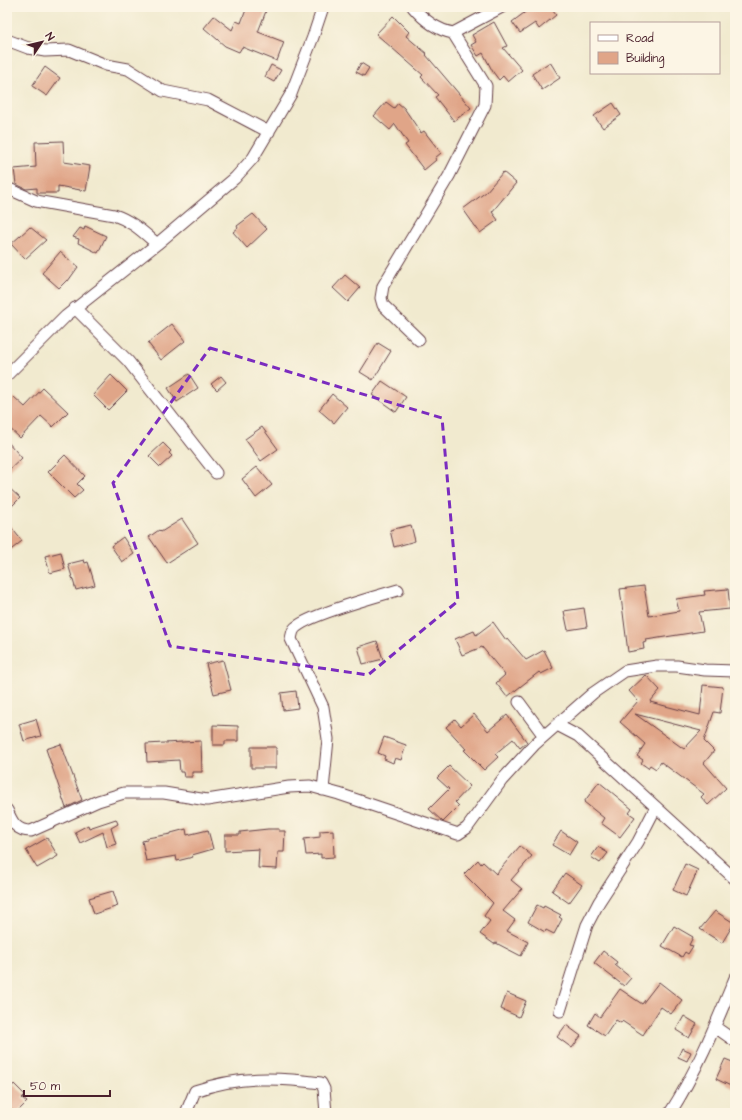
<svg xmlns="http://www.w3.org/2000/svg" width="742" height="1120" viewBox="0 0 742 1120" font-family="'Architects Daughter',sans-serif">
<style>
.building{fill:#e0a588;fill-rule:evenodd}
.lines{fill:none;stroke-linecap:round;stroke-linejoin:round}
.minor-casing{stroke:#633d44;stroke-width:13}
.minor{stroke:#fff;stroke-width:11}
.marked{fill:none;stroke:#7b2cbf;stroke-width:3;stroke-dasharray:8 5;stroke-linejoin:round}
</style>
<rect width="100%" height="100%" fill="#fcf5e5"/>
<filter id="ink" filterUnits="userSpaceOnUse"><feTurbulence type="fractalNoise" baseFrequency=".025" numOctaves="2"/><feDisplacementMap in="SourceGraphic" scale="8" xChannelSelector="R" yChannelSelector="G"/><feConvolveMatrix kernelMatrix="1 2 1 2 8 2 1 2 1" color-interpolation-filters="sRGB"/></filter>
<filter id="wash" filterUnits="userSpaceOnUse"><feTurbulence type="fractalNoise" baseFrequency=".012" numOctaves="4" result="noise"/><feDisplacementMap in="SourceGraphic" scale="16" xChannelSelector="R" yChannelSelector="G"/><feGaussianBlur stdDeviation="0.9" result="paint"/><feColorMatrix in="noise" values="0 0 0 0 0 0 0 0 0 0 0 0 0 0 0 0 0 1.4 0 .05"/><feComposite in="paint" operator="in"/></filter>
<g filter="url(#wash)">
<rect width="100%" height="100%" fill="#f1eacf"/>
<g id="blocks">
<path class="building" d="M 247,7 L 256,7 L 266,11 L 258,32 L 284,42 L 277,61 L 242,47 L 239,52 L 225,46 L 204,28 L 214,16 L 232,30 L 236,21 L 241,23 Z
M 532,7 L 550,7 L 556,15 L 539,29 L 535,23 L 520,33 L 512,22 Z
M 393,16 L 409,32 L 406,36 L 427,54 L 426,55 L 471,108 L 454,121 L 435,97 L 438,95 L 421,77 L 423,75 L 376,34 Z
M 494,22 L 507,46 L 503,48 L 522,70 L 508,82 L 503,76 L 499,80 L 493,72 L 483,53 L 478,56 L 471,45 L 476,42 L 472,35 Z
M 550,62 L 560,78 L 542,90 L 532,74 Z
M 361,63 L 369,68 L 364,76 L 356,72 Z
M 271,65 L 281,70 L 274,82 L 265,77 Z
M 45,67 L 60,78 L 47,96 L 32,86 Z
M 386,102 L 394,108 L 398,103 L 404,108 L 421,133 L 424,131 L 441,153 L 435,158 L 436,160 L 424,170 L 405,145 L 408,143 L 395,124 L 390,130 L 374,116 Z
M 613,103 L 621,115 L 603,128 L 594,116 Z
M 63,141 L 64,162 L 90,166 L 86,191 L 58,186 L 58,193 L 37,193 L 37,188 L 26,189 L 16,184 L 14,169 L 36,167 L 35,142 Z
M 503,172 L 516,183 L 492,212 L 498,220 L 480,233 L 463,209 L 486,192 Z
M 253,214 L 267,229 L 247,248 L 233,232 L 238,228 L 237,226 Z
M 85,226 L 106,236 L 98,253 L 78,243 L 79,239 L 73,237 L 80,228 L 84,230 Z
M 30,227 L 46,240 L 25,259 L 11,244 Z
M 60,252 L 78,267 L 68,281 L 67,280 L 59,288 L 42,273 Z
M 345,275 L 360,288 L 348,302 L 333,288 Z
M 172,324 L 185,341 L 161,360 L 148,343 Z
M 378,343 L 391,351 L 373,380 L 360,372 Z
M 189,374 L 198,388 L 177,402 L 168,388 Z
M 111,375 L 127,391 L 108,410 L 93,395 Z
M 221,376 L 226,382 L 217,390 L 211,384 Z
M 382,381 L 406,397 L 396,412 L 372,395 Z
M 43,388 L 68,412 L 53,427 L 41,416 L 20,438 L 7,426 L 7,404 L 14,397 L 25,407 Z
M 332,394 L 347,407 L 334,423 L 319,410 Z
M 262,427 L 278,449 L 261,461 L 245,439 Z
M 7,441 L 22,458 L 7,472 Z
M 163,443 L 171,451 L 169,453 L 172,456 L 160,467 L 149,456 Z
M 65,455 L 85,476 L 77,484 L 83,490 L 74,498 L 48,472 Z
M 257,467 L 272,485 L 256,498 L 242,479 Z
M 7,486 L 20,498 L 7,511 Z
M 182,519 L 198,543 L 167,563 L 149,537 L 159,530 L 161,532 Z
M 7,522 L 22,541 L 7,553 Z
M 411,525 L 415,541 L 394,547 L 390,530 Z
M 123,537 L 134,554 L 122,562 L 111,546 Z
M 61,552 L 65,569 L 50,573 L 45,556 Z
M 84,560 L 85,563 L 88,562 L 95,585 L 76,590 L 68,564 Z
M 644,586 L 649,616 L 679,611 L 676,599 L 705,595 L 704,591 L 728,589 L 730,609 L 699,612 L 703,631 L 646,640 L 647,642 L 643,643 L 644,649 L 628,652 L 620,589 Z
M 584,608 L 587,627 L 568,630 L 564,611 Z
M 493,622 L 506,640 L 508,639 L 526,660 L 544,650 L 553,668 L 541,674 L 539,672 L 507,697 L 496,683 L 505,675 L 482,647 L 462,655 L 455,639 L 474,631 L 476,635 Z
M 377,641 L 383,659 L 363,664 L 358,647 Z
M 223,660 L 231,690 L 214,694 L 206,664 Z
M 646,675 L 660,690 L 650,702 L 700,715 L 703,685 L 723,687 L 720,713 L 714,712 L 704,741 L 714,751 L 704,763 L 726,788 L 708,805 L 701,797 L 704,794 L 661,762 L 656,769 L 650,765 L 648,768 L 641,763 L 643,760 L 637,756 L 645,744 L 620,722 L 638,701 L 629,691 ZM 635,714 L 701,731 L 684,749 Z
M 296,691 L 298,708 L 283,710 L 281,693 Z
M 474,714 L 488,731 L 507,715 L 527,742 L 520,748 L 513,739 L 495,754 L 498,757 L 484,770 L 464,750 L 466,749 L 446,727 L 455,719 L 461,726 Z
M 36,719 L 41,736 L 24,741 L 19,724 Z
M 213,725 L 238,726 L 238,741 L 225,741 L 225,745 L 213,745 Z
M 384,737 L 406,745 L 401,760 L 395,758 L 393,763 L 384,759 L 385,756 L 378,753 Z
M 201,741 L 202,772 L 192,772 L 192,777 L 184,777 L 183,772 L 180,772 L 179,760 L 147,762 L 146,744 Z
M 61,744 L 82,800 L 66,808 L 46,749 Z
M 251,747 L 276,747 L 276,768 L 251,768 Z
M 449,766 L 470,786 L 455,802 L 459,806 L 443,822 L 429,809 L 449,789 L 437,778 Z
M 599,782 L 632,809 L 629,813 L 635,817 L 620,837 L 601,823 L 604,818 L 584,802 Z
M 116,819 L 118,824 L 111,828 L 116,844 L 107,847 L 103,832 L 80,843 L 75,832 L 88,825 L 89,828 Z
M 186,829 L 187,835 L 208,830 L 213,849 L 192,855 L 193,857 L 177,861 L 176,856 L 146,861 L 142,841 L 147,840 L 147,838 L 171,834 L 171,833 Z
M 268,829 L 279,829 L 279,831 L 285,831 L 284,852 L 278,852 L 277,869 L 258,868 L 259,849 L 225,851 L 225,835 L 240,835 L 240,832 Z
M 333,830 L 334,857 L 321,858 L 321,854 L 306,855 L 304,839 L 320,837 L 320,831 Z
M 561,831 L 577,842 L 569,855 L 552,845 Z
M 47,838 L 58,856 L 37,868 L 26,850 Z
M 520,846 L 532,856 L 511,880 L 522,889 L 503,911 L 515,920 L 507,931 L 528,942 L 521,956 L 496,943 L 494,944 L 480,934 L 490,921 L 484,916 L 493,903 L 464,874 L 478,860 L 481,864 L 483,862 L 496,874 Z
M 598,847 L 608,853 L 600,863 L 591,857 Z
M 685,864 L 698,870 L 686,896 L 673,890 Z
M 565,873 L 582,885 L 569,903 L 552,891 Z
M 113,891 L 118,906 L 94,914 L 89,898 Z
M 537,905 L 543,908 L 544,906 L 561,915 L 559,917 L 562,919 L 554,934 L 546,930 L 545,932 L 528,922 Z
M 715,911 L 734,923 L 722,943 L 700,929 Z
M 674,926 L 693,937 L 689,945 L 693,946 L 688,954 L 685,952 L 682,957 L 662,946 Z
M 603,951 L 617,962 L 615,965 L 631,978 L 624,986 L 594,963 Z
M 659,982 L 682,1000 L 671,1014 L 661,1007 L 643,1035 L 622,1021 L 621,1023 L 616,1020 L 605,1036 L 588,1025 L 595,1013 L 600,1017 L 620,989 L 642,1004 Z
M 507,993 L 526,1001 L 519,1017 L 501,1009 Z
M 684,1016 L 697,1024 L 689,1038 L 676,1030 Z
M 566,1025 L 581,1036 L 572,1048 L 557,1037 Z
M 682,1048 L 691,1052 L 687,1061 L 678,1057 Z
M 725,1059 L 735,1063 L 735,1088 L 716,1079 Z
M 14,1084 L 25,1095 L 22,1098 L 27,1102 L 16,1113 L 7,1106 L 7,1092 Z"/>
</g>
</g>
<g filter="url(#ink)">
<use href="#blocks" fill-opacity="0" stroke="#633d44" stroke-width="1"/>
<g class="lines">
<g class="minor-casing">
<path id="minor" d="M 413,7 C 423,19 437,30 453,33 L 502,7
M 7,40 L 28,48 L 45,51 L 69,50 L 106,65 L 128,69 L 163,91 L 208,100 L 269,132
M 7,188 L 36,201 L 114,215 C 132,221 143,232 157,244
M 75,308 L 128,361 L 216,473
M 419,340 L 383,305 L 381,298 L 383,286 L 449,176 L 485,105 L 486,86 L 453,33
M 7,375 L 66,316 L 157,244 L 235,178 L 253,158 L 291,94 L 313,37 L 323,7
M 519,702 L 544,736
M 557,725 L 578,736 L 735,879
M 323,790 L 328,739 L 323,707 L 291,639 C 292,635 292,631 295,628 C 308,615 377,596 398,590
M 7,810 C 12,822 16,831 31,831 L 98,801 L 124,793 L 164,793 L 207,800 L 289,787 L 310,786 L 339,794 L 458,834 L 467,828 L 502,780 L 535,744 L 593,693 L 625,671 L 657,666 L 677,666 L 705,670 L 735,671
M 560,1011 L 587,925 L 599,902 L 638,842 L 656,807
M 715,1027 L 735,1041
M 186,1113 L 195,1091 C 238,1076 276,1077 321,1083 L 324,1089 L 326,1113
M 670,1113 C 697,1071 716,1024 735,978"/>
</g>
<use href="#minor" class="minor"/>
</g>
</g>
<path class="marked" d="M 210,348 L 442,418 L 458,601 L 368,675 L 170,646 L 113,483 Z"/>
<rect width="742" height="1120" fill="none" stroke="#fcf5e5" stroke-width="24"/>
<rect x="590" y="22" width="130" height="52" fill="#fcf5e5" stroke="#b59f9b"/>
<rect x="598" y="35" width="20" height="6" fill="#ffffff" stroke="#b59f9b"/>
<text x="626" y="42" font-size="12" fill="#4a1f2b">Road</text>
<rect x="598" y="52" width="20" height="12" fill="#e0a588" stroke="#b59f9b"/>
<text x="626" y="62" font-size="12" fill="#4a1f2b">Building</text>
<g transform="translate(42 42) rotate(55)" stroke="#fcf5e5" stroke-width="3" paint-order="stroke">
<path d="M0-3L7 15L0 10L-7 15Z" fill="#4a1f2b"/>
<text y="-6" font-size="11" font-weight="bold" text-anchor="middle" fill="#4a1f2b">N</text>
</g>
<path d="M24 1090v6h86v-6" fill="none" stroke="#4a1f2b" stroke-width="2"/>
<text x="30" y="1090" font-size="12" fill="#4a1f2b" stroke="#fcf5e5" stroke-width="3" paint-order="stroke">50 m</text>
</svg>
